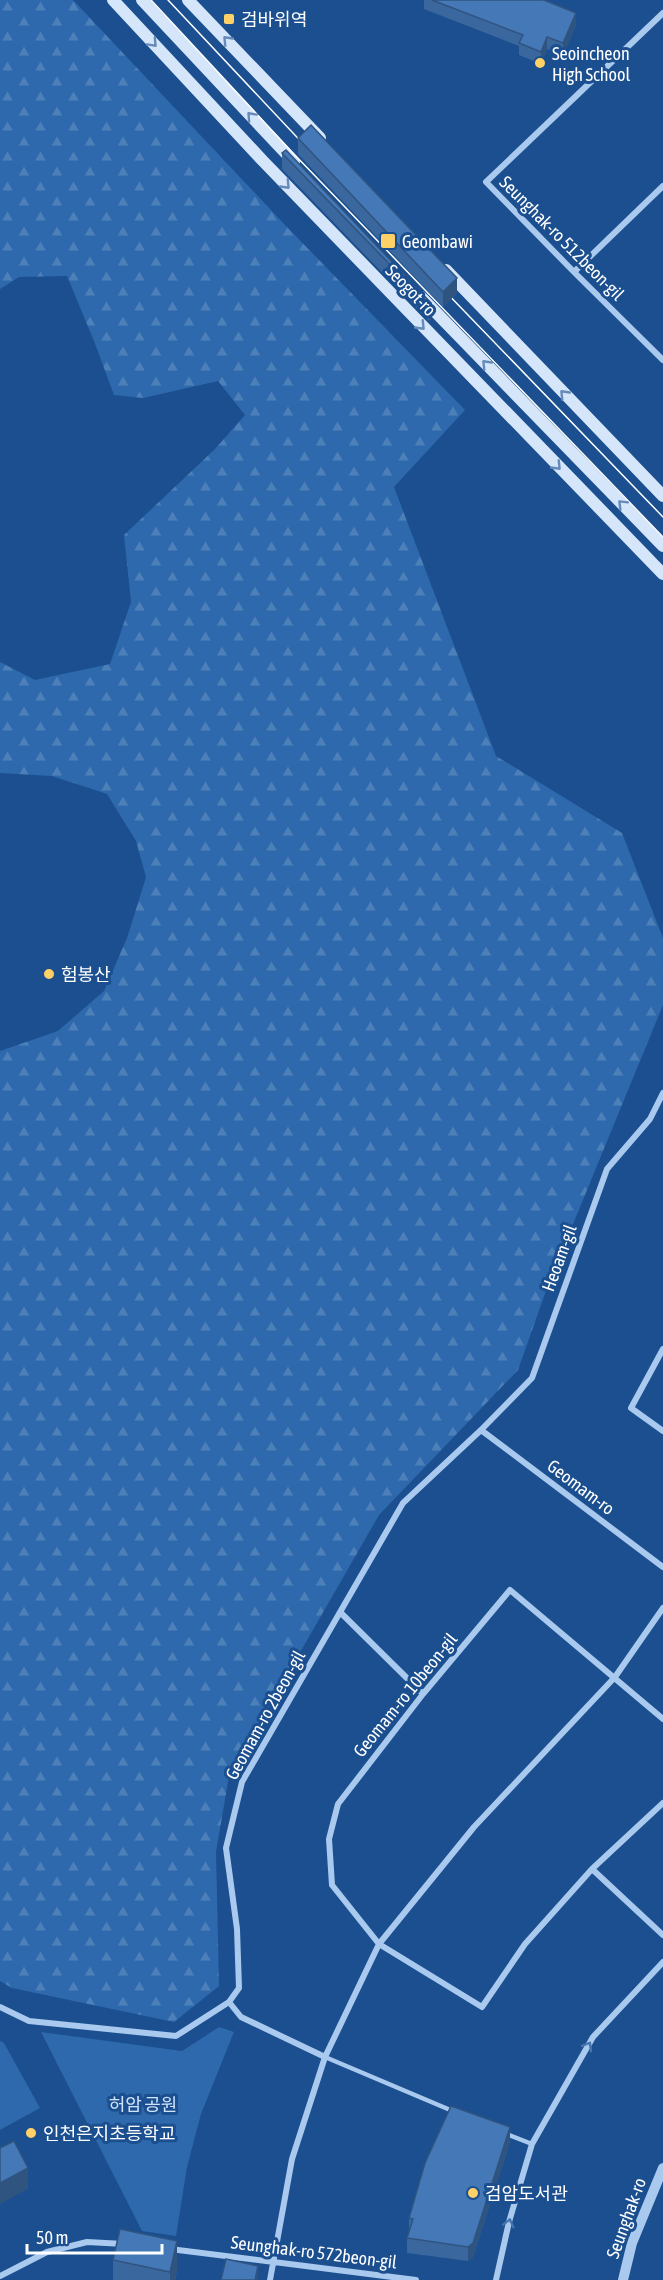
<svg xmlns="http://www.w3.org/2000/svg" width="663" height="2280" viewBox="0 0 663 2280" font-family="'Asap Condensed','Noto Sans KR',sans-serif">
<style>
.forest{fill:url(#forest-firs)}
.park{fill:#2e69ad}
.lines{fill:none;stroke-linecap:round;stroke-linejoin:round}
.service{stroke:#a9c9ee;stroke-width:4.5}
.minor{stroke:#a9c9ee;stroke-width:6}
.tertiary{stroke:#a9c9ee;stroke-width:10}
.secondary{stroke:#d6e6fa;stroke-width:12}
.tram{stroke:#fff;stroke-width:1.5}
.wall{fill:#3a679d}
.shaded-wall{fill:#305480}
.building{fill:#4478b7;stroke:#305480;stroke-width:1.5}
.oneway{stroke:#668bba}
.oneway2{stroke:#4674ac}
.poi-dot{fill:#ffd166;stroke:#1b4f8f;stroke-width:2}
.labels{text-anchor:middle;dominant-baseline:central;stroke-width:6;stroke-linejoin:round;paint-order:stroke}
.poi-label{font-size:18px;fill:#fff;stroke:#1b4f8f;text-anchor:start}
.street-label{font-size:18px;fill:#fff;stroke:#1b4f8f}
.park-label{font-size:18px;fill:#cfe3fa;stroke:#1b4f8f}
</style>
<defs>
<pattern id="forest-firs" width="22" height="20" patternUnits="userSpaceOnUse" patternTransform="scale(1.5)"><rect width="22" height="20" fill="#2e69ad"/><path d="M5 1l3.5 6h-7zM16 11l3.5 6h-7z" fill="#4d80b9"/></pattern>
</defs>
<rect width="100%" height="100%" fill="#1b4f8f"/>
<path class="forest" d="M 0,0 L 73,0 L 286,226 L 465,410 L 394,487 L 496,756 L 622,833 L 663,938 L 663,1005 L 548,1285 L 518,1370 L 379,1515 L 229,1776 L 216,1852 L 219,1986 L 174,2022 L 12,1988 L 0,1981 L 0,1051 L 58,1031 L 104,991 L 127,938 L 146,877 L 136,841 L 107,794 L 52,776 L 0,773 L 0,662 L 35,680 L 110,664 L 131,602 L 124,535 L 215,449 L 245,415 L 218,381 L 143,398 L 114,395 L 94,341 L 67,276 L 19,277 L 0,289 Z"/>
<path class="park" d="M 219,2027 L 234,2032 L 201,2114 L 187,2167 L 176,2236 L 142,2231 L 41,2032 L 182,2051 Z
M 0,2041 L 4,2043 L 40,2108 L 0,2130 Z"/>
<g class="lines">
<path class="service" d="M 325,2057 L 455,2112
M 504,2133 L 532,2144"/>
<path class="minor" d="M 663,13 L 486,182 L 574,272 L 663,360
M 574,272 L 663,186
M 663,1349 L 631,1408 L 663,1431
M 481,1430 L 663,1567
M 340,1612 L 423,1694
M 663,1719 L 510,1590 L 423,1694 L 338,1804 L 329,1839 L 332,1885 L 379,1944 L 482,2007 L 525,1944 L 592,1869 L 663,1803
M 592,1869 L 663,1935
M 229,2002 L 241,2017 L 325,2057
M 0,2007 L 29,2021 L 176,2036 L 229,2002 L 239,1988 L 237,1929 L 226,1848 L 242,1782 L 403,1503 L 481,1430 L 532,1378 L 607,1169 L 650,1119 L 663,1093
M 170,2249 L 416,2280
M 0,2276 L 47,2252 L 87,2242 L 124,2244
M 270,2280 L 292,2159 L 325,2057 L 379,1944 L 474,1827 L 615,1677 L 663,1608
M 496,2280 L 509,2222 L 532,2144 L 593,2037 L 663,1962"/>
<path class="tertiary" d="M 623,2280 L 632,2243 L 663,2168"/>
<path class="secondary" d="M 113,0 L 263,161 L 663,574
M 142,0 L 294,162
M 188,0 L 320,138
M 446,270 L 663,496
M 421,297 L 663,546"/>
<path class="tram" d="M 151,0 L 292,152 L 663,537
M 168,0 L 309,150
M 440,286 L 663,517"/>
</g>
<path class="wall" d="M 424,0 L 544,0 L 576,25 L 563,55 L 547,49 L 541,64 L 519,55 L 519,46 L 424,9 Z
M 298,138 L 457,293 L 443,307 L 298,154 Z
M 282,153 L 431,303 L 431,319 L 429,321 L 282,169 Z
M 510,2142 L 473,2257 L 468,2261 L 407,2253 L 407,2238 L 409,2231 L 409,2218 Z
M 113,2260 L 177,2271 L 175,2280 L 113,2280 Z"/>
<path class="shaded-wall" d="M 576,13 L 576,25 L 563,55 L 563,43 Z
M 547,37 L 547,49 L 541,64 L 541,52 Z
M 457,278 L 457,293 L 443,307 L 443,292 Z
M 431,303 L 431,319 L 429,321 L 429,305 Z
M 510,2127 L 510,2142 L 473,2257 L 468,2261 L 468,2247 Z
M 28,2168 L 28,2189 L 0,2204 L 0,2183 Z
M 177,2241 L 177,2271 L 175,2280 L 170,2280 L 170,2272 Z
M 258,2266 L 258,2280 L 255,2280 Z"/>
<path class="building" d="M 432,0 L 544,0 L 576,13 L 563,43 L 547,37 L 541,52 L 519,43 L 523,35 Z
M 311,125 L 457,278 L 443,292 L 298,138 Z
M 286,150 L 431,303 L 429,305 L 282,153 Z
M 451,2106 L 510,2127 L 473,2243 L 468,2247 L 407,2238 L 413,2219 L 409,2218 L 425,2163 Z
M 14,2141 L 28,2168 L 0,2183 L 0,2148 Z
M 120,2229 L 177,2241 L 170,2272 L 113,2260 Z
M 226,2259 L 258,2266 L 255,2280 L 221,2280 Z"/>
<defs><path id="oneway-chevron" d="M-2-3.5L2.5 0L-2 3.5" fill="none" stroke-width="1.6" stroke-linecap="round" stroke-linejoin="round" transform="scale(1.5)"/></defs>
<g class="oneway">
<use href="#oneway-chevron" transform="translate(227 40) rotate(-134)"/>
<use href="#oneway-chevron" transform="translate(153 43) rotate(47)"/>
<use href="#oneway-chevron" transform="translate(251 116) rotate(-133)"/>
<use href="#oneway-chevron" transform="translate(286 185) rotate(46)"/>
<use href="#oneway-chevron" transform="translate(421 326) rotate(46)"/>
<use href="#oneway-chevron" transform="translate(486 364) rotate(-134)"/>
<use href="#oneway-chevron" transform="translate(564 394) rotate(-134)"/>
<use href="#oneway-chevron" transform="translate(557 466) rotate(46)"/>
<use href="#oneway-chevron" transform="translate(622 504) rotate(-135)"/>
</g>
<g class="oneway2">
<use href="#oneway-chevron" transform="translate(588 2046) rotate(-60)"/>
<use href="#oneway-chevron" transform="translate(509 2223) rotate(-76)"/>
</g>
<g class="poi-dot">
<rect x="223" y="13" width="12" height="12" rx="3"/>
<circle cx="540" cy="63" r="6"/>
<rect x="380" y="233" width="16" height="16" rx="3"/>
<circle cx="49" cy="974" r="6"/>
<circle cx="31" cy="2133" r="6"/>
<circle cx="473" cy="2193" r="6"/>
</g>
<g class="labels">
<g class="poi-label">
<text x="241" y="19">검바위역</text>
<text x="552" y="53">Seoincheon<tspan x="552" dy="21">High School</tspan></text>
<text x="402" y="241">Geombawi</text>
<text x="61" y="974">험봉산</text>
<text x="43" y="2133">인천은지초등학교</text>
<text x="485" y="2193">검암도서관</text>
</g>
<g class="street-label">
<text transform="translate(562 238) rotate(45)">Seunghak-ro 512beon-gil</text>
<text transform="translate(411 290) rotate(46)">Seogot-ro</text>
<text transform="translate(559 1258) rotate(-70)">Heoam-gil</text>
<text transform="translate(581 1487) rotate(37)">Geomam-ro</text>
<text transform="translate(405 1695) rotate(-51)">Geomam-ro 10beon-gil</text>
<text transform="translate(265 1715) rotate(-61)">Geomam-ro 2beon-gil</text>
<text transform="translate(626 2218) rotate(-70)">Seunghak-ro</text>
<text transform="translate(314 2252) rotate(7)">Seunghak-ro 572beon-gil</text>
</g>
<g class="park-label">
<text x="143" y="2104">허암 공원</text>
</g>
</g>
<path d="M27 2244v9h135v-9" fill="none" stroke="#ffffff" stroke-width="3"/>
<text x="36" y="2244" font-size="18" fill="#ffffff" stroke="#1b4f8f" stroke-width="4.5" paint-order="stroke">50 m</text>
</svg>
